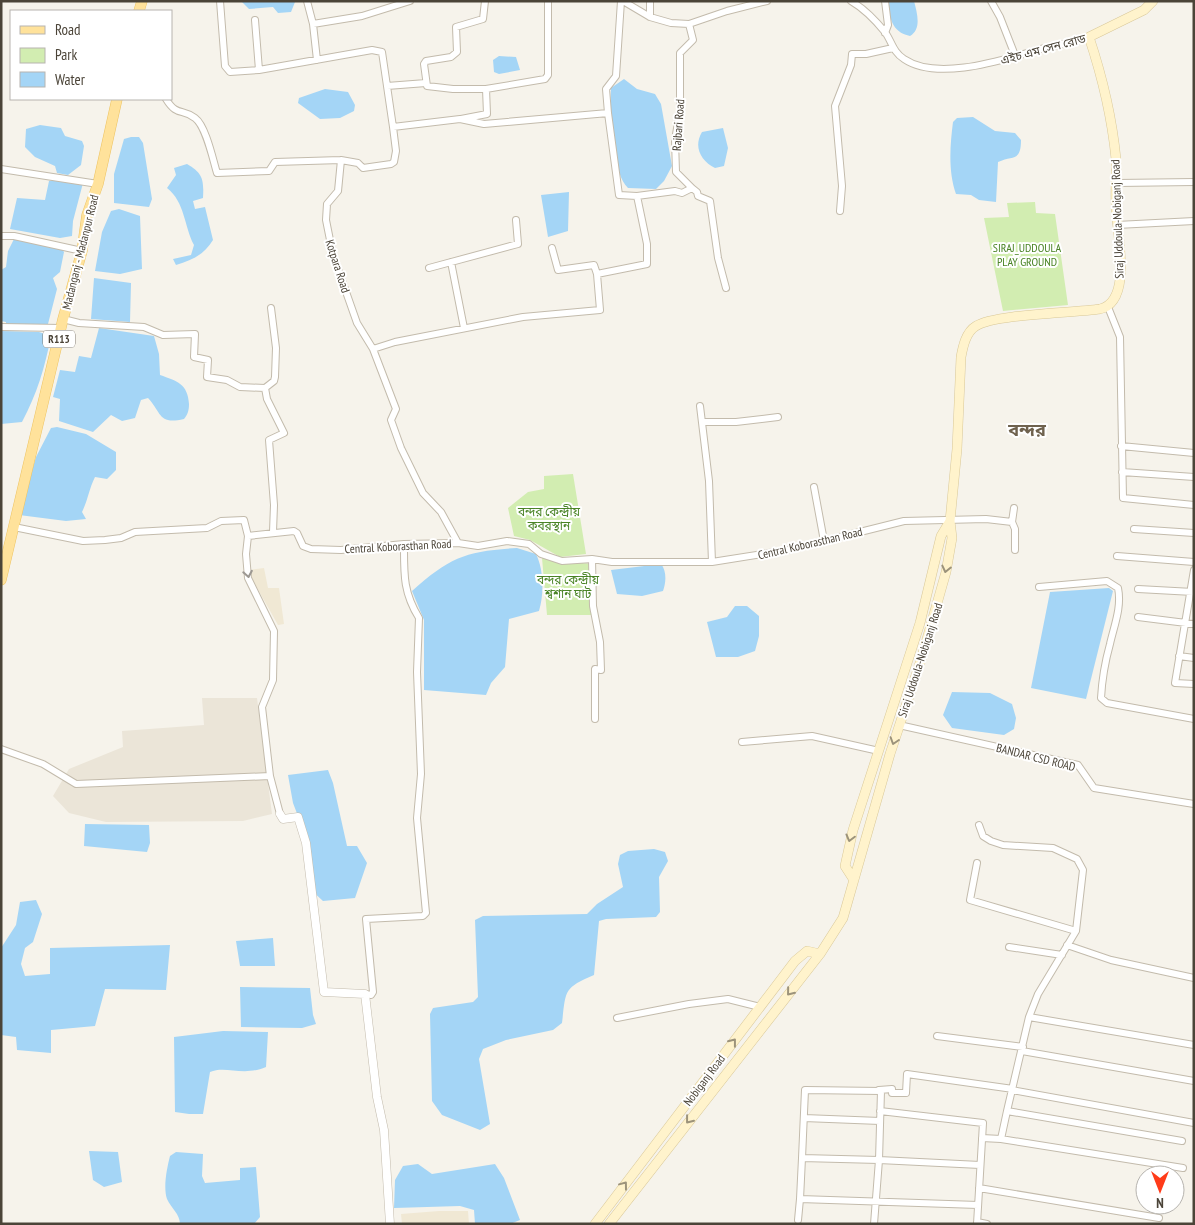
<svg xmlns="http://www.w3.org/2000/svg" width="1195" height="1225" viewBox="0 0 1195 1225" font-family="'PT Sans Narrow','Noto Sans Bengali',sans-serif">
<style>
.residential{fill:#ebe5d8}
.education{fill:#f0e8d4}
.green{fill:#d2edb1}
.water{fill:#a4d5f6}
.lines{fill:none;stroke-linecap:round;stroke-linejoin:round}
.minor-casing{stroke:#c3bbac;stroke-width:8}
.tertiary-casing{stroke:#c3bbac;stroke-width:9}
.secondary-casing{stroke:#d9c898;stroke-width:10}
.primary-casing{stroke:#edc362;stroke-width:11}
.minor{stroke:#fff;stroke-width:6}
.tertiary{stroke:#fff;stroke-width:8}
.secondary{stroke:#fff3cc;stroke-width:9}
.primary{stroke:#ffe29b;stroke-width:10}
.oneway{stroke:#9c937b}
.oneway2{stroke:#9c9892}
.labels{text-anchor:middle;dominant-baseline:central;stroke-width:4;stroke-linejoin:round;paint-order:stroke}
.shield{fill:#fff;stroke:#817c74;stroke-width:1}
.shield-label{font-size:11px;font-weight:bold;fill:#4b4438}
.street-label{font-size:12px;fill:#4b4438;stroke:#fff}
.park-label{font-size:12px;fill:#498325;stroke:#fff}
.district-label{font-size:18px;font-weight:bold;fill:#6f624e;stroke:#fff}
</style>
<rect width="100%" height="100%" fill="#f6f3eb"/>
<path class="residential" d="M 202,698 L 257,698 L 272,814 L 243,821 L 106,822 L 69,813 L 53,796 L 69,769 L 123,747 L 122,731 L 204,725 Z"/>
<path class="education" d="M 264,568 L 268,588 L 279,588 L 284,624 L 278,625 L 252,579 L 249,570 Z
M 439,1211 L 468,1211 L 469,1224 L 402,1224 L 401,1214 Z"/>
<path class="green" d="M 1035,202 L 1036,213 L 1055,214 L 1068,305 L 1003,311 L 984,218 L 1009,217 L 1007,203 Z
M 573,474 L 586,554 L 560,557 L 530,540 L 514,536 L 508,508 L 528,492 L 544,489 L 544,476 Z
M 542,558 L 591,564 L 592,615 L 547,615 Z"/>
<path class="water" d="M 241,1 L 295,1 L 295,2 L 291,12 L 278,13 L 273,7 L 249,9 Z
M 887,1 L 914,1 C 917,13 922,29 910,36 C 891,32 890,17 887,1 Z
M 499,56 L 516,57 L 520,70 L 499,74 L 494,72 L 493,60 Z
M 624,79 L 637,89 L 655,94 L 661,104 L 672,166 L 664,181 L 656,189 L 628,188 C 611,171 610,113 611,88 Z
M 325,89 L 348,92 L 355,105 L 354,111 L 340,118 L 320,119 L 298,103 L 299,98 Z
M 973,117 L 995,131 L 1015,133 L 1021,140 C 1021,162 1013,155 998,162 L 996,202 L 979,200 L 971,195 L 956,194 C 948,171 950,146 953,122 L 957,118 Z
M 40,125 L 61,128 L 65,136 L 82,141 L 84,146 L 81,165 L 68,175 L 57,173 L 55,166 L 35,157 L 25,147 L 26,129 Z
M 723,128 L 728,148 L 724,166 L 715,168 C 701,161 693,147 702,132 Z
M 131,137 L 139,137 L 143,143 L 152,199 L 149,207 L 114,203 L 114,174 L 124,139 Z
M 187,164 C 203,173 204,180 203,198 L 193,201 L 195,209 L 205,207 L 213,240 C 204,255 192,260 176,265 L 173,259 L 191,255 L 194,245 C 184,226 185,202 167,188 L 176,175 L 174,168 Z
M 63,179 L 83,183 L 73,221 L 72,236 L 60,238 L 10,229 L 17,198 L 45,200 L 49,181 Z
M 569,192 L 568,231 L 548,237 L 541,195 Z
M 119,209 L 140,216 L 142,269 L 120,274 L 95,271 L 102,232 L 111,211 Z
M 14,239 L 61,248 L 64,252 L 60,272 L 53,278 L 57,289 L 48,324 L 6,325 L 6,322 L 1,321 L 1,270 L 6,267 L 8,251 Z
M 94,278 L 131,283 L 130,322 L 91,319 Z
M 99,328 L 154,336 L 159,354 L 160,375 C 177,381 188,384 189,404 C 189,410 188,414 184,419 C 158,425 162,413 148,398 L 141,400 L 135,418 L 122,421 L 111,415 L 93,432 L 59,421 L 60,399 L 53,397 L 60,370 L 75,372 L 79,356 L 91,358 Z
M 1,331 L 39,332 L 51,336 C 45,367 37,394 22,422 L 1,424 Z
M 57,427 L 86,434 L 116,452 L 116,470 L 107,479 L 95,477 C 89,489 88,500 82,512 L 86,519 L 66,521 L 19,515 L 36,457 L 51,428 Z
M 517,548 L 536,554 C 544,570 544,595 539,611 L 509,619 L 505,667 L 491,683 L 486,695 L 424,690 L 424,620 L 412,591 C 450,557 466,551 517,548 Z
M 661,564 C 667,571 666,583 663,591 L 642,596 L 617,594 L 611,570 Z
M 1109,588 L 1113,591 L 1086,699 L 1031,688 L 1050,592 Z
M 735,606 L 747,606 L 759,616 L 759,636 L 755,651 L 738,657 L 716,657 L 707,622 L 727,617 Z
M 952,692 L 990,693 L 1012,704 L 1016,718 L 1014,729 L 1004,735 L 952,728 L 943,715 Z
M 328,770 L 333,783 L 347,846 L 357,846 L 367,863 L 355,898 L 323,901 L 310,889 L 306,837 L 293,803 L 288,775 Z
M 85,824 L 149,825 L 150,843 L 147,852 L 84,846 Z
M 654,849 L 665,852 L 668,861 L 659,877 L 660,912 L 656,917 L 606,919 L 599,921 L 594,975 C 563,988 566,991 562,1023 L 553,1030 L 506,1040 L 483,1049 L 479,1059 L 490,1124 L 480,1130 L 442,1115 L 432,1101 L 430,1014 L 433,1008 L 473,1002 L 478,997 L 475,920 L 483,916 L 587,914 L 597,904 L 623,887 L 618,864 L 620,855 L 628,851 Z
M 36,900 L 42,914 L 33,942 L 25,948 L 21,964 L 25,976 L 50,974 L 50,948 L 170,945 L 166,990 L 105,989 L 95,1026 L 51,1030 L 51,1053 L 17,1050 L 16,1037 L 1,1035 L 1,948 L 16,925 L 20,902 Z
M 273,938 L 275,966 L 240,966 L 236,941 Z
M 240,987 L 310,988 L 313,1015 L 316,1024 L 302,1028 L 241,1027 Z
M 223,1031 L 268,1032 L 266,1067 C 242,1077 226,1065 210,1072 L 203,1114 L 189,1114 L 175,1112 L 174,1037 Z
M 89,1151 L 118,1152 L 122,1182 L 104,1187 L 93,1180 Z
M 176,1152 L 203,1154 L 202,1176 L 205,1183 L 240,1180 L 240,1168 L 256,1167 L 260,1217 L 254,1224 L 180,1224 C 180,1214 171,1208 167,1199 C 163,1187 167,1168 170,1156 Z
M 418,1164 L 432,1174 L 495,1164 L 504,1178 L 520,1220 L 510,1224 L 475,1224 L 474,1210 L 460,1206 L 394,1208 L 395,1180 L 403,1166 Z"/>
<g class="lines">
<g class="minor-casing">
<path id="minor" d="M 220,1 L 225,66 L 230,72 L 259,70 L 372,50 L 382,52 L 393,127 L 460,119 L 484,124 L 608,113 L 606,89 L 616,76 L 621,1
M 307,1 L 313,24 L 317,60
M 485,1 L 483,19 L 456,27 L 457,52 L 451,57 L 426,61 L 424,64 L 427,86 L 453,89 L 486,89
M 623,1 L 650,17 L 671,23 L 689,24 L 727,11 L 767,1
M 851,1 C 863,8 876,21 885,32 C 892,42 893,52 904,59 C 938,82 1005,59 1041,49 C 1057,45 1073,43 1089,37
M 885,1 L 888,25 L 885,33
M 991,1 L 1000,17 L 1016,58
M 650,17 L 650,1
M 255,20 L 259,70
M 313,24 L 362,16 L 410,1
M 387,86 L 426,83
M 166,99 C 177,117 182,108 195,118 C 206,126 213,160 217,173 L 269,171 L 275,162 L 341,160 L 338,191 L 327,204 L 326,220 L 333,255 L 357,323 L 373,349 L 396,409 L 391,420 L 401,448 L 423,493 L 441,512 L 458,543
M 608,113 L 619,195 L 637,196
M 461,119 L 487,114 L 486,89 L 545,79 L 548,75 L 548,1
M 341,160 L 358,163 L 363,168 L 391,164 L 394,162 L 396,151 L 393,127
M 1,169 L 98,184
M 1117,183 L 1194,182
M 692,188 L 697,192 L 698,196 L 710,201 L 718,258 L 726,288
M 840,211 L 842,186 L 835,106 L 851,65 L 852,54 L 866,54 L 893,48
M 1117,225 L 1194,221
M 1,236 L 14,236 L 82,251
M 552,248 L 558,270 L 594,265 L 597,274 L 647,264 L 647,244 L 637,196 L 675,191 L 682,193 L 692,188 L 676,172 L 675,140 L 680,111 L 680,53 L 693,40 L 689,24
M 451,262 L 464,328
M 429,268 L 518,244 L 516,220
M 1108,307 L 1120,337 L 1123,498 L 1194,505
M 63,319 L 79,323 L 144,327 L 163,335 L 195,334 L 194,357 L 208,360 L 207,377 L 227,380 L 240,387 L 265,388 L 267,399 L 284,433 L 269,440 L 274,505 L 273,532
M 1,327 L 61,328
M 373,349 L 395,342 L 523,317 L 600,310 L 597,274
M 265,388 L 274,381 L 275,377 L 276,348 L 271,308
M 700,406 L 709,481 L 712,562
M 702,422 L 736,422 L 778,417
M 1121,446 L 1194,453
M 1122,472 L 1194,477
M 814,487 L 824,541
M 1012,522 L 1014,508
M 14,527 L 83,541 L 105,540 L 121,538 L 135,532 L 207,528 L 221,521 L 244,520 L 248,536 L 294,531 L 297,533 L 303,546 L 311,549 L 341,550 L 404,544 L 458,543 L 478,546 L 507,541 L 529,544 L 541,554 L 562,561 L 592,559 L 612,562 L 712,562 L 788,550 L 904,521 L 986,519 L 1012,522 L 1015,529 L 1015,550
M 1134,529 L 1194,533
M 248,536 L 246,554 L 248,578 L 274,631 L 273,680 L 262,707 L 270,776 L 280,814
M 1117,556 L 1194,562
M 592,559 L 593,606 L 600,642 L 601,670 L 595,669 L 595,719
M 1194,570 L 1175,683 L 1194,684
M 1039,587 L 1107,581 L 1118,588 C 1122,607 1114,626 1110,644 C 1105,662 1102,680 1101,698 L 1107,703 L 1194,719
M 1138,589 L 1193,592
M 1138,617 L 1194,624
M 1179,656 L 1194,658
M 899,725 L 1078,765 L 1094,788 L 1194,804
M 742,742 L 812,736 L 879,751
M 1,749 L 43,764 L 76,784 L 270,776
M 979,825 L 983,836 L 991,841 L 1003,845 L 1053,848 L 1077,859 L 1083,870 L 1076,931 L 1038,994 L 1029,1017 L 1007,1111 L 1182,1141
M 977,863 L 970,900 L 1076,931
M 1067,945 L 1111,960 L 1194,978
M 1009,947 L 1062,955
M 365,994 L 371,995 L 373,992 L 366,919 L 423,916 L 426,913 L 417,818 L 421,774 L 417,672 L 419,618 C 403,592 404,574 404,544
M 1029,1017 L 1194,1045
M 617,1018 L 689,1004 L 728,999 L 760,1007
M 937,1036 L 1023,1047
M 1022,1051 L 1194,1081
M 879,1090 L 892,1089 L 892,1093 L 906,1093 L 907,1074 L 1013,1089
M 1012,1090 L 1194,1123
M 880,1111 L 983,1123 L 977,1224
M 1007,1111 L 1001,1139 L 1183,1168
M 804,1118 L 880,1121
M 982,1138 L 1001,1139
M 802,1158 L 800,1199 L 978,1205
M 979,1188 L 1159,1218
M 798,1220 L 800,1199
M 977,1222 L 987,1224
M 874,1224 L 879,1160 L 802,1158 L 805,1090 L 881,1091 L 879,1160 L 980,1165"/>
</g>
<g class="tertiary-casing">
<path id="tertiary" d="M 280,814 L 283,819 L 298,817 L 306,843 L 324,992 L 365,994 L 377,1097 L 384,1130 L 390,1224"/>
</g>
<g class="secondary-casing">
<path id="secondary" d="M 854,880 L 845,866 L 853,830 L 920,623 L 941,536 L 950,521
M 595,1224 L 795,961 L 807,951 L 820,954
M 609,1224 L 820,954 L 843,918 L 890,754 L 921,660 L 946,572 L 952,538 L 950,521 L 957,449 L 961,357 C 963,346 966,332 976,326 C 995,314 1072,313 1100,309 C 1134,301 1116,231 1116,205 C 1115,190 1117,174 1116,159 C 1112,118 1102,76 1089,37 L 1144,10 L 1153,1"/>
</g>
<g class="primary-casing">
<path id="primary" d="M 139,11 L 142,1
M 1,580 L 63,319 L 82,251 L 87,215 L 98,184 L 117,99"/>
</g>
<use href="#minor" class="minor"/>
<use href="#tertiary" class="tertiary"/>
<use href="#secondary" class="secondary"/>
<use href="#primary" class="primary"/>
</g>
<defs><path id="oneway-chevron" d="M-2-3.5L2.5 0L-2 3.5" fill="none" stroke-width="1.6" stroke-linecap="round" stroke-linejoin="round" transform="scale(1.25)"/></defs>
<g class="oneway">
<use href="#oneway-chevron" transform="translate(946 569) rotate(103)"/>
<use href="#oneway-chevron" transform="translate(894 741) rotate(108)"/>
<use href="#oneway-chevron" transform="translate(850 838) rotate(105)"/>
<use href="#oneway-chevron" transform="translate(790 992) rotate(129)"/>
<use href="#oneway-chevron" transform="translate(733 1042) rotate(-52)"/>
<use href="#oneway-chevron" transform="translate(689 1120) rotate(128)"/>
<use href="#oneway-chevron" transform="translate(624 1185) rotate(-53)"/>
</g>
<use class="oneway2" href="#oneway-chevron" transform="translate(248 574) rotate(80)"/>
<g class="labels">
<rect class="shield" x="43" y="330.5" width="32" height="17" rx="4"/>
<g class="shield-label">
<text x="59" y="339">R113</text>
</g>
<g class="street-label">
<text transform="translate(1043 49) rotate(-15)">এইচ এম সেন রোড</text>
<text transform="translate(678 125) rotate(-86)">Rajbari Road</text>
<text transform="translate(1117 219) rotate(-92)">Siraj Uddoula-Nobiganj Road</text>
<text transform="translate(80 252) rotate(-76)">Madanganj - Madanpur Road</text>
<text transform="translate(338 266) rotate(72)">Kotpara Road</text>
<text transform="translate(810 543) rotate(-13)">Central Koborasthan Road</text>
<text transform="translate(398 546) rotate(-3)">Central Koborasthan Road</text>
<text transform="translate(920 660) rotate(-72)">Siraj Uddoula-Nobiganj Road</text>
<text transform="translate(1036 757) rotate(14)">BANDAR CSD ROAD</text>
<text transform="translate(704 1080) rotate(-53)">Nobiganj Road</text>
</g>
<g class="park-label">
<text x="1027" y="247">SIRAJ_UDDOULA<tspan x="1027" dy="14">PLAY GROUND</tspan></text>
<text x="549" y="511">বন্দর কেন্দ্রীয়<tspan x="549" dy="14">কবরস্থান</tspan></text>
<text x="568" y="579">বন্দর কেন্দ্রীয়<tspan x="568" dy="14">শ্বশান ঘাট</tspan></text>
</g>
<g class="district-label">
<text x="1027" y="429">বন্দর</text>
</g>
</g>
<rect width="1195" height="1225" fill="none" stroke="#4b4438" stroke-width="5"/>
<rect x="10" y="10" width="162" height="90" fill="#ffffff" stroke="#b7b4af"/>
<rect x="20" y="26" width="25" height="8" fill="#ffe29b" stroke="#b7b4af"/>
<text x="55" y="35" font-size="15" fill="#4b4438">Road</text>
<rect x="20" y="48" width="25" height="15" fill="#d2edb1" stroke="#b7b4af"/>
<text x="55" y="60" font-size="15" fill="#4b4438">Park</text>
<rect x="20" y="72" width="25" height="15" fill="#a4d5f6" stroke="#b7b4af"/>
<text x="55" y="85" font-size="15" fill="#4b4438">Water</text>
<g transform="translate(1160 1190) rotate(180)"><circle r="24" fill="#ffffff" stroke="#b7b4af"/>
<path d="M0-4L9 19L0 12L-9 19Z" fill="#ff3b19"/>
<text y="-8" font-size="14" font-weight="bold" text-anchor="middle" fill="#4b4438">N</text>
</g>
</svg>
